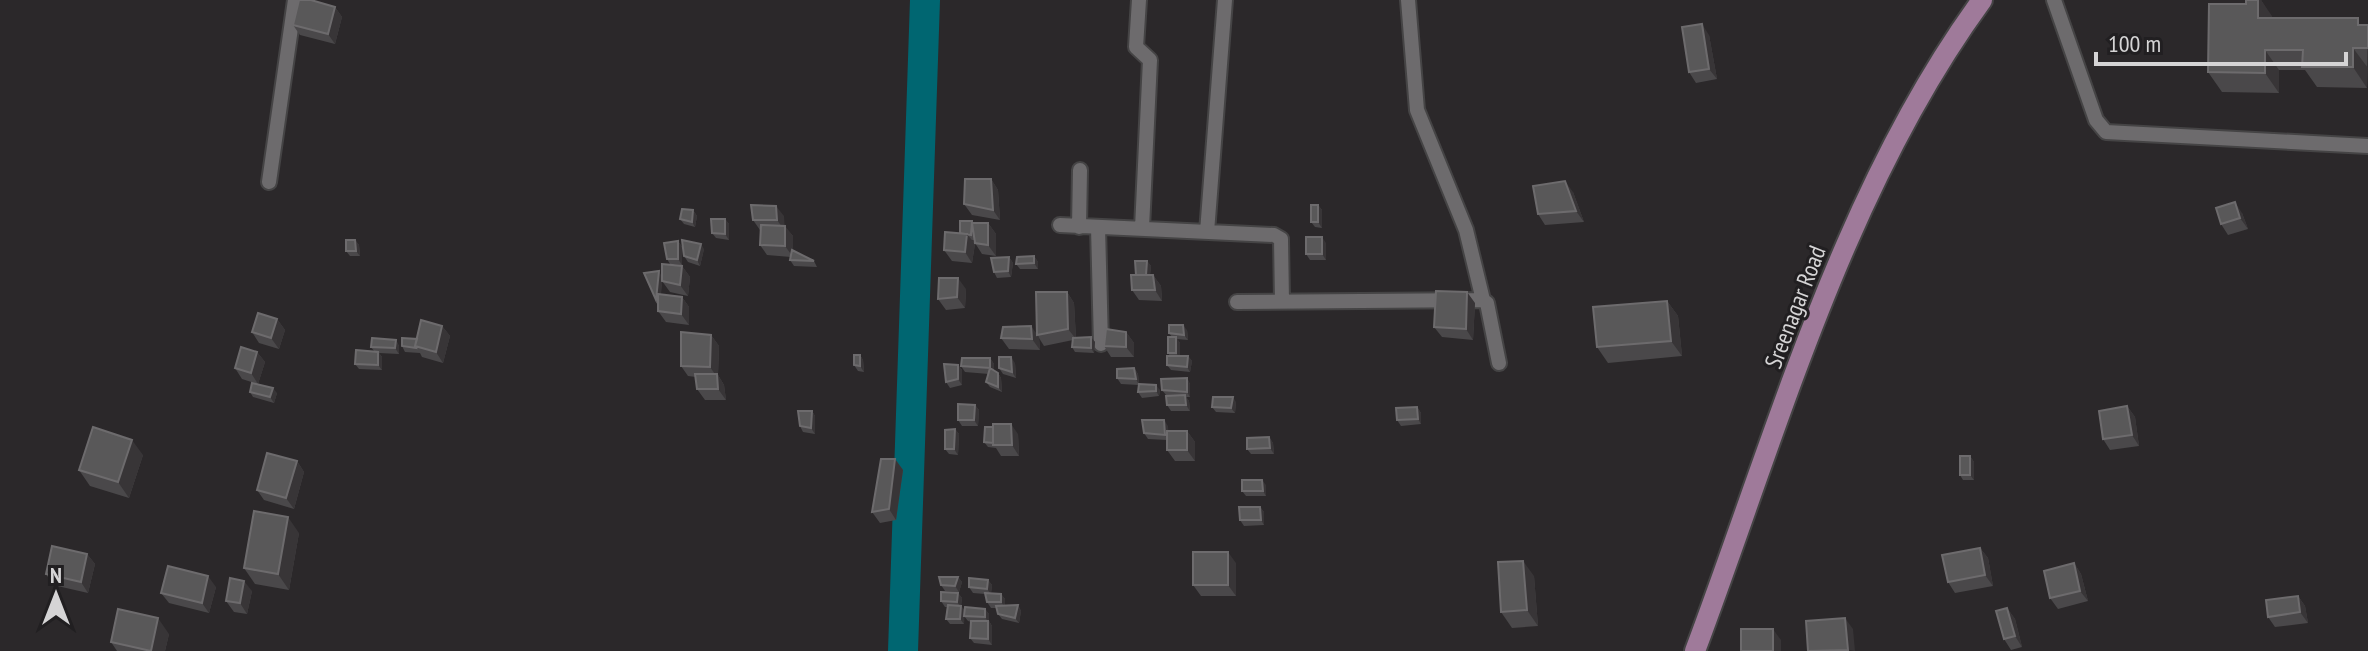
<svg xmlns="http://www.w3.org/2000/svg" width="2368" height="651" viewBox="0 0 2368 651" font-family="'PT Sans Narrow',sans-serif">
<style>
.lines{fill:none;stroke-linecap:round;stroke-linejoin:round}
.river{stroke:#006671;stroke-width:30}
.minor-casing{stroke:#454445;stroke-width:18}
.primary-casing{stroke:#454445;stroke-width:24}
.minor{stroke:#6d6b6d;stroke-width:14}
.primary{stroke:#9f7a9a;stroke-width:20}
.wall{fill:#4a484a}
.shaded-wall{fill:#383537}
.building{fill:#595859;stroke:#6d6b6d;stroke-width:2}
.labels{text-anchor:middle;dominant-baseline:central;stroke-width:6;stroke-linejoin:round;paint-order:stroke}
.street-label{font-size:24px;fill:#d5d4d5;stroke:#211f21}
</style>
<rect width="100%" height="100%" fill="#2b282a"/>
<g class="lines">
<path class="river" d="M 903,651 L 925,0"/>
<g class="minor-casing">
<path id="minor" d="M 1139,0 L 1136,47 L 1150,60 L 1142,228
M 1408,0 L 1417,110 L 1466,230 L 1483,300
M 2054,0 L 2096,120 L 2106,132 L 2368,146
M 269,182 L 295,0
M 1060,225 L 1274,235 L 1281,239 L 1282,301
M 1079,227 L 1080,170
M 1098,227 L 1101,344
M 1207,232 L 1225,0
M 1237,302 L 1483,300 L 1487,303 L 1499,363"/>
</g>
<g class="primary-casing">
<path id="primary" d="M 1695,651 C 1777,433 1843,190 1982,0"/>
</g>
<use href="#minor" class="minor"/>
<use href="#primary" class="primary"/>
</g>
<path class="wall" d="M 2246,0 L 2261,0 L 2272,18 L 2368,25 L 2367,88 L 2317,87 L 2305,70 L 2279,70 L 2279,93 L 2222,92 L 2208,72 L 2246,4 Z
M 335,7 L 342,17 L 335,44 L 300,35 L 293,25 Z
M 1709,35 L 1717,79 L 1696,83 L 1689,72 Z
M 991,179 L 998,190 L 1000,220 L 972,215 L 964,204 Z
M 1573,192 L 1584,222 L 1545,225 L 1538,214 Z
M 1318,205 L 1322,210 L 1322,228 L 1315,227 L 1311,222 Z
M 693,210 L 697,216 L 695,227 L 684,224 L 680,219 Z
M 2242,213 L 2248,229 L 2228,235 L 2221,224 Z
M 784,216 L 784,226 L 793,236 L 793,250 L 814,261 L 817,267 L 794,266 L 790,260 L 791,257 L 767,255 L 760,245 L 760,230 L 753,220 Z
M 725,219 L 729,224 L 729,240 L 716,238 L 712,233 Z
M 973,223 L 988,223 L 996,234 L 996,256 L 982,254 L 975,243 L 974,240 L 972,240 L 975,244 L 972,263 L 952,261 L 944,250 Z
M 355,240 L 359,245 L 360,256 L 350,256 L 346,251 Z
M 678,241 L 682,247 L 682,265 L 670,264 L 667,259 Z
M 1326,243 L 1326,260 L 1310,260 L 1306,254 Z
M 704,249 L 700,266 L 688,262 L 684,256 Z
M 1034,256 L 1038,262 L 1038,269 L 1020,269 L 1016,264 Z
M 1009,257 L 1013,263 L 1011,277 L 997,278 L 994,272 Z
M 1147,261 L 1151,266 L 1150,275 L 1153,275 L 1161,286 L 1162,301 L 1139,300 L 1132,290 L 1136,275 Z
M 682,266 L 690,277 L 688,296 L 670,292 L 662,281 L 662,277 L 661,294 L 682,297 L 689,307 L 689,325 L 666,322 L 658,311 L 662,277 Z
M 966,289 L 965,308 L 946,310 L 938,299 Z
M 1067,292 L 1074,303 L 1076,338 L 1091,337 L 1095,342 L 1094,353 L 1075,352 L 1072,347 L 1073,340 L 1044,346 L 1039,338 L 1040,350 L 1009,349 L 1001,338 L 1037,335 Z
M 1667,301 L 1678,316 L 1682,356 L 1608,363 L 1597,347 Z
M 1475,303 L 1473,340 L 1442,337 L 1434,327 Z
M 277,319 L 285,330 L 279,349 L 259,343 L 252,332 Z
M 442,326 L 450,336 L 443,363 L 422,357 L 420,353 L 405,352 L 402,346 Z
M 1187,330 L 1188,340 L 1177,339 L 1180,343 L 1180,356 L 1188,356 L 1192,361 L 1190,372 L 1171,370 L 1167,365 L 1170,356 L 1168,353 L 1172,337 L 1169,333 Z
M 1126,332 L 1134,343 L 1134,357 L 1111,357 L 1104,346 Z
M 711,335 L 719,346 L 718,375 L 724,385 L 726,400 L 705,400 L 697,389 L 696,377 L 688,376 L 681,366 Z
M 396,340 L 399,346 L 399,354 L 379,353 L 382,357 L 382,370 L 359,369 L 355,364 L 374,351 L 371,347 Z
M 257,352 L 265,362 L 258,384 L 242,379 L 235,368 Z
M 860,355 L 863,360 L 864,372 L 858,371 L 854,365 Z
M 990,358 L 994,364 L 994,371 L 998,373 L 1001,378 L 1002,392 L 990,387 L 986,382 L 989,374 L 965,372 L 961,366 Z
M 1015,363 L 1016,378 L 1003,374 L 999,368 Z
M 958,365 L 962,370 L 962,385 L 950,388 L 946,382 Z
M 1134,368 L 1138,374 L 1139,384 L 1160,390 L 1159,396 L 1142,398 L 1138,392 L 1139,385 L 1121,384 L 1117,378 Z
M 1187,378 L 1190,384 L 1190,397 L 1186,397 L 1189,401 L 1190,411 L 1171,411 L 1167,405 L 1173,396 L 1166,395 L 1162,390 Z
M 250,392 L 277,393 L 274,403 L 253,397 Z
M 1236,402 L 1235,413 L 1216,412 L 1212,407 Z
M 975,405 L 979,410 L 978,426 L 962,426 L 958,420 Z
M 2127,406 L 2135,417 L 2139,446 L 2110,450 L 2103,439 Z
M 1417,407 L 1421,413 L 1421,424 L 1401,426 L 1397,420 Z
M 812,411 L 815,416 L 815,434 L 803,432 L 800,426 Z
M 1168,426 L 1168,431 L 1187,431 L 1195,442 L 1195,461 L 1175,461 L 1167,450 L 1167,440 L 1148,439 L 1144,433 Z
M 955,429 L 959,434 L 958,455 L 949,454 L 945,449 Z
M 1018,434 L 1019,456 L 1001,456 L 996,448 L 988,447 L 984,442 Z
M 1269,437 L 1273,443 L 1274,454 L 1251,454 L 1247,449 Z
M 143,455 L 129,498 L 90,486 L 79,470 Z
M 1970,456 L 1974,462 L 1974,480 L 1963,480 L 1960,475 Z
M 895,459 L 903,470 L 896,520 L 880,523 L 872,512 Z
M 297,461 L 304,472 L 294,509 L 264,500 L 257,490 Z
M 1266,485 L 1266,496 L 1246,496 L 1242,491 Z
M 1260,507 L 1264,512 L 1264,525 L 1244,526 L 1240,520 Z
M 299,533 L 289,590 L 255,584 L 244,568 Z
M 1980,548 L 1988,558 L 1993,586 L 1955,593 L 1948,582 Z
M 87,554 L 95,564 L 88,593 L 53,585 L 46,574 Z
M 1236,563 L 1236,596 L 1201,596 L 1193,585 Z
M 2074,563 L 2081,574 L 2088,601 L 2058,609 L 2050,598 Z
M 1534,576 L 1538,626 L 1512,628 L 1501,612 Z
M 958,577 L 962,582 L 959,592 L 945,591 L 941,585 Z
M 988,580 L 992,585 L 991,593 L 1001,594 L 1005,599 L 1005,606 L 1018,605 L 1021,611 L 1019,623 L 1002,619 L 998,614 L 997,608 L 991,608 L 987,602 L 985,594 L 973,593 L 969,587 Z
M 216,587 L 209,613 L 169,603 L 161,593 Z
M 252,591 L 247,614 L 234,612 L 226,601 Z
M 958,593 L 962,598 L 961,606 L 965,611 L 985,609 L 989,614 L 989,621 L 992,626 L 992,645 L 974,643 L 970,638 L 971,622 L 968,621 L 964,616 L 964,624 L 950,624 L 946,619 L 947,607 L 945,607 L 941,601 Z
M 2298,596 L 2305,606 L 2308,623 L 2275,627 L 2268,617 Z
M 2007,608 L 2015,619 L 2022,647 L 2011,650 L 2004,639 Z
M 169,634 L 165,651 L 117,651 L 111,642 Z"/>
<path class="shaded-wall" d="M 2258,0 L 2261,0 L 2272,16 L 2272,38 L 2258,18 Z
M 335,7 L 342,17 L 335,44 L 328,34 Z
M 1702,24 L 1709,35 L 1717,79 L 1709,69 Z
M 2353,48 L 2368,68 L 2367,88 L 2353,67 Z
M 2265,50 L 2279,70 L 2279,93 L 2265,73 Z
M 991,179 L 998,190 L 1000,220 L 993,210 Z
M 1565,181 L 1573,192 L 1584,222 L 1576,211 Z
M 2235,202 L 2242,213 L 2248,229 L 2240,218 Z
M 1318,205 L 1322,210 L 1322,228 L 1318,222 Z
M 776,206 L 784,216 L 785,231 L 777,220 Z
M 693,210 L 697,216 L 695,227 L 692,222 Z
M 725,219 L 729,224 L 729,240 L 725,234 Z
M 988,223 L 996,234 L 996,256 L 988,245 Z
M 785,226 L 793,236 L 793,257 L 785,246 Z
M 967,234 L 975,244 L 972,263 L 965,252 Z
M 1322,237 L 1326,243 L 1326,260 L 1322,254 Z
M 355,240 L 359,245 L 360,256 L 356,251 Z
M 678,241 L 682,247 L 682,265 L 678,259 Z
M 701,244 L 704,249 L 700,266 L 697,260 Z
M 1034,256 L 1038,262 L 1038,269 L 1034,263 Z
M 1009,257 L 1013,263 L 1011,277 L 1008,271 Z
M 1147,261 L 1151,266 L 1149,283 L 1146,277 Z
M 682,266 L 690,277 L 688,296 L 680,285 Z
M 659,271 L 662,277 L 660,305 L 656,300 Z
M 1153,275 L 1161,286 L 1162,301 L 1155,290 Z
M 958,278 L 966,289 L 965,308 L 957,297 Z
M 1067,292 L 1074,303 L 1076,339 L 1068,329 Z
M 1467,292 L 1475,303 L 1473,340 L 1466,329 Z
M 682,297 L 689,307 L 689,325 L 681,314 Z
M 1667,301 L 1678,316 L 1682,356 L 1671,341 Z
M 277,319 L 285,330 L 279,349 L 271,338 Z
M 1183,325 L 1187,330 L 1188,340 L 1184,335 Z
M 442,326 L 450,336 L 443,363 L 436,352 Z
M 1031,326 L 1039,337 L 1040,350 L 1032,339 Z
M 1126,332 L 1134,343 L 1134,357 L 1126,347 Z
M 711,335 L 719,346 L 718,375 L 724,385 L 726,400 L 718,389 L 717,377 L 710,367 Z
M 1091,337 L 1095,342 L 1094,353 L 1091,348 Z
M 1176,337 L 1180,343 L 1180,358 L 1176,353 Z
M 396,340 L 399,346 L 399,354 L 395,348 Z
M 257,352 L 265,362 L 258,384 L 251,373 Z
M 378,352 L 382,357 L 382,370 L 378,365 Z
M 860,355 L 863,360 L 864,372 L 860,366 Z
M 1188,356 L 1192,361 L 1190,372 L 1187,367 Z
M 1011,357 L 1015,363 L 1016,378 L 1012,372 Z
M 990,358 L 994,364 L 994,374 L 990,368 Z
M 958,365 L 962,370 L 962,385 L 958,379 Z
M 1134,368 L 1138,374 L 1139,385 L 1136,379 Z
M 998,373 L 1001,378 L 1002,392 L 998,387 Z
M 1187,378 L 1190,384 L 1190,397 L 1187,392 Z
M 1156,385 L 1160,390 L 1159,396 L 1156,391 Z
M 273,388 L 277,393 L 274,403 L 270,397 Z
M 1185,395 L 1189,401 L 1190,411 L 1186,405 Z
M 1233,397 L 1236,402 L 1235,413 L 1231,408 Z
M 975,405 L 979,410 L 978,426 L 974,420 Z
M 2127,406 L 2135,417 L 2139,446 L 2132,435 Z
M 1417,407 L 1421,413 L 1421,424 L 1418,419 Z
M 812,411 L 815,416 L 815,434 L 811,428 Z
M 1164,420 L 1168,426 L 1169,441 L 1165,435 Z
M 1011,424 L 1018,434 L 1019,456 L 1012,445 Z
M 955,429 L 959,434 L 958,455 L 954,449 Z
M 1187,431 L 1195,442 L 1195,461 L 1187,450 Z
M 1269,437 L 1273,443 L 1274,454 L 1270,448 Z
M 132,440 L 143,455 L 129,498 L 118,482 Z
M 1970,456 L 1974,462 L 1974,480 L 1970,475 Z
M 895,459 L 903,470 L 896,520 L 889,509 Z
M 297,461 L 304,472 L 294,509 L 286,498 Z
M 1262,480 L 1266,485 L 1266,496 L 1263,491 Z
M 1260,507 L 1264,512 L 1264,525 L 1261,520 Z
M 288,517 L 299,533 L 289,590 L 278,574 Z
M 1980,548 L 1988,558 L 1993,586 L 1985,575 Z
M 1228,552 L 1236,563 L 1236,596 L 1228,585 Z
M 87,554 L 95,564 L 88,593 L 81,582 Z
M 1523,561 L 1534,576 L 1538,626 L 1527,610 Z
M 2074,563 L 2081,574 L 2088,601 L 2080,591 Z
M 208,576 L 216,587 L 209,613 L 202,603 Z
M 958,577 L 962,582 L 959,592 L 955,586 Z
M 988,580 L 992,585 L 991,594 L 987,589 Z
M 244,581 L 252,591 L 247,614 L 240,603 Z
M 958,593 L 962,598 L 961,606 L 965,611 L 964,624 L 960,619 L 961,607 L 957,602 Z
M 1001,594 L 1005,599 L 1005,608 L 1001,602 Z
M 2298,596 L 2305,606 L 2308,623 L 2300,612 Z
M 1018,605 L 1021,611 L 1019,623 L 1015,618 Z
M 2007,608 L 2015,619 L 2022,647 L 2015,636 Z
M 985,609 L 989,614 L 989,621 L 992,626 L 992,645 L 988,639 L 988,622 L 985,617 Z
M 158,618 L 169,634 L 165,651 L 151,651 Z
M 1845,618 L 1853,629 L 1855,651 L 1848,650 Z
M 1773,629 L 1781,640 L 1781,651 L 1773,651 Z"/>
<path class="building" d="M 299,0 L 311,0 L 335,7 L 328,34 L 293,25 Z
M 2246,0 L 2258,0 L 2258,18 L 2358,18 L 2358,25 L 2368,25 L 2368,48 L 2353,48 L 2353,67 L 2302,67 L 2303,50 L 2265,50 L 2265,73 L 2208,72 L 2209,4 L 2246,4 Z
M 1702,24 L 1709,69 L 1689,72 L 1682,27 Z
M 965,179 L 991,179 L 993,210 L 964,204 Z
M 1565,181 L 1576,211 L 1538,214 L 1533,186 Z
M 2235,202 L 2240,218 L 2221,224 L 2216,208 Z
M 751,205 L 776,206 L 777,220 L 753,220 Z
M 1311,205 L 1318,205 L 1318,222 L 1311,222 Z
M 682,209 L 693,210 L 692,222 L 680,219 Z
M 711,219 L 725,219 L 725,234 L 712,233 Z
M 960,221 L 972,221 L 971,235 L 960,233 Z
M 972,223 L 988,223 L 988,245 L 975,243 Z
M 761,225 L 785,226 L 785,246 L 760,245 Z
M 945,232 L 967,234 L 965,252 L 944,250 Z
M 1306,237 L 1322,237 L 1322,254 L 1306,254 Z
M 346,240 L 355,240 L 356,251 L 346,251 Z
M 682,240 L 701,244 L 697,260 L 684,256 Z
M 678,241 L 678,259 L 667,259 L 664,243 Z
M 792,250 L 814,261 L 790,260 Z
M 1034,256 L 1034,263 L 1016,264 L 1017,257 Z
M 1009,257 L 1008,271 L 994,272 L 991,258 Z
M 1135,261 L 1147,261 L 1146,275 L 1136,275 Z
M 662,264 L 682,266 L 680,285 L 662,281 Z
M 659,271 L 656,300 L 644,273 Z
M 1131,275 L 1153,275 L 1155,290 L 1132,290 Z
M 939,278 L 958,278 L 957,297 L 938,299 Z
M 1436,291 L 1467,292 L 1466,329 L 1434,327 Z
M 1036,292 L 1067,292 L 1068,329 L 1037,335 Z
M 658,294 L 682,297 L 681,314 L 658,311 Z
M 1667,301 L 1671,341 L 1597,347 L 1593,307 Z
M 258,313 L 277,319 L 271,338 L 252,332 Z
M 421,320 L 442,326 L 436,352 L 415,346 Z
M 1169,325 L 1183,325 L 1184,335 L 1169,333 Z
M 1031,326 L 1032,339 L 1001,338 L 1003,327 Z
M 1106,329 L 1126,332 L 1126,347 L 1104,346 Z
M 681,332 L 711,335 L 710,367 L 681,366 Z
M 1091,337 L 1091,348 L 1072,347 L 1073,338 Z
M 1168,337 L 1176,337 L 1176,353 L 1168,353 Z
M 372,338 L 396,340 L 395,348 L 371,347 Z
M 402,338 L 417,339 L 415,346 L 416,348 L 402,346 Z
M 241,347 L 257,352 L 251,373 L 235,368 Z
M 356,350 L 378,352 L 378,365 L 355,364 Z
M 854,355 L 860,355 L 860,366 L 854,365 Z
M 1167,356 L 1188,356 L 1187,367 L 1167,365 Z
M 999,357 L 1011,357 L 1012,372 L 999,368 Z
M 962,358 L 990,358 L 990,368 L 961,366 Z
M 944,364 L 958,365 L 958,379 L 946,382 Z
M 990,368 L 998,373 L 998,387 L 986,382 Z
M 1134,368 L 1136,379 L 1117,378 L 1117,369 Z
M 695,374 L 717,374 L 718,389 L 697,389 Z
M 1187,378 L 1187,392 L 1162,390 L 1161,379 Z
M 252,383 L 273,388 L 270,397 L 250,392 Z
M 1139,384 L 1156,385 L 1156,391 L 1138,392 Z
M 1185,395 L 1186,405 L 1167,405 L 1166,396 Z
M 1213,397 L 1233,397 L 1231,408 L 1212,407 Z
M 958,404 L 975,405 L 974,420 L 958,420 Z
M 2127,406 L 2132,435 L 2103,439 L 2099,411 Z
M 1417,407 L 1418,419 L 1397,420 L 1396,408 Z
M 798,411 L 812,411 L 811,428 L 800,426 Z
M 1142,420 L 1164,420 L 1165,435 L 1144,433 Z
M 993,424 L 1011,424 L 1012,445 L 993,445 Z
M 93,427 L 132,440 L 118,482 L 79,470 Z
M 985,427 L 993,427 L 993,443 L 984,442 Z
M 955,429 L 954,449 L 945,449 L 945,430 Z
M 1167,431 L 1187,431 L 1187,450 L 1167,450 Z
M 1269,437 L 1270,448 L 1247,449 L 1247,438 Z
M 267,453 L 297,461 L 286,498 L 257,490 Z
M 1960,456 L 1970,456 L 1970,475 L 1960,475 Z
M 881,459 L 895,459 L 889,509 L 872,512 Z
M 1242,480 L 1262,480 L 1263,491 L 1242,491 Z
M 1239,507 L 1260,507 L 1261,520 L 1240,520 Z
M 254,511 L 288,517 L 278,574 L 244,568 Z
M 52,546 L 87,554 L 81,582 L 46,574 Z
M 1980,548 L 1985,575 L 1948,582 L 1942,555 Z
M 1193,552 L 1228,552 L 1228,585 L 1193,585 Z
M 1523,561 L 1527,610 L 1501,612 L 1498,562 Z
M 2074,563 L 2080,591 L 2050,598 L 2044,571 Z
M 168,566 L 208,576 L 202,603 L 161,593 Z
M 939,577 L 958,577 L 955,586 L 941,585 Z
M 230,578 L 244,581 L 240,603 L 226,601 Z
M 969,578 L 988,580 L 987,589 L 969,587 Z
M 941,592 L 958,593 L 957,602 L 941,601 Z
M 985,593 L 1001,594 L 1001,602 L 987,602 Z
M 2298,596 L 2300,612 L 2268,617 L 2266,600 Z
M 948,605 L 961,606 L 960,619 L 946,619 Z
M 1018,605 L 1015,618 L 998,614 L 996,606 Z
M 965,607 L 985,609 L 985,617 L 964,616 Z
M 2007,608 L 2015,636 L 2004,639 L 1996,611 Z
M 118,609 L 158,618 L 151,651 L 111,642 Z
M 1845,618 L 1848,650 L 1808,651 L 1806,621 Z
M 971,621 L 988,621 L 988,639 L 970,638 Z
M 1741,629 L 1773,629 L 1773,651 L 1741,651 Z"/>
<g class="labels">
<g class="street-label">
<text transform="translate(1795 307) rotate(-69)">Sreenagar Road</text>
</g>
</g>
<g transform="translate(56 595)" stroke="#211f21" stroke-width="6" paint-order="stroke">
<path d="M0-6L14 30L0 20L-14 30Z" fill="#d5d4d5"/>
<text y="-12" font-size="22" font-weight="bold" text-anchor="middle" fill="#d5d4d5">N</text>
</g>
<path d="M2096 52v12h250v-12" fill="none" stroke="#d5d4d5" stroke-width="4"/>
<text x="2108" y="52" font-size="24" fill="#d5d4d5" stroke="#211f21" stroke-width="6" paint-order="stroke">100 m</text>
</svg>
